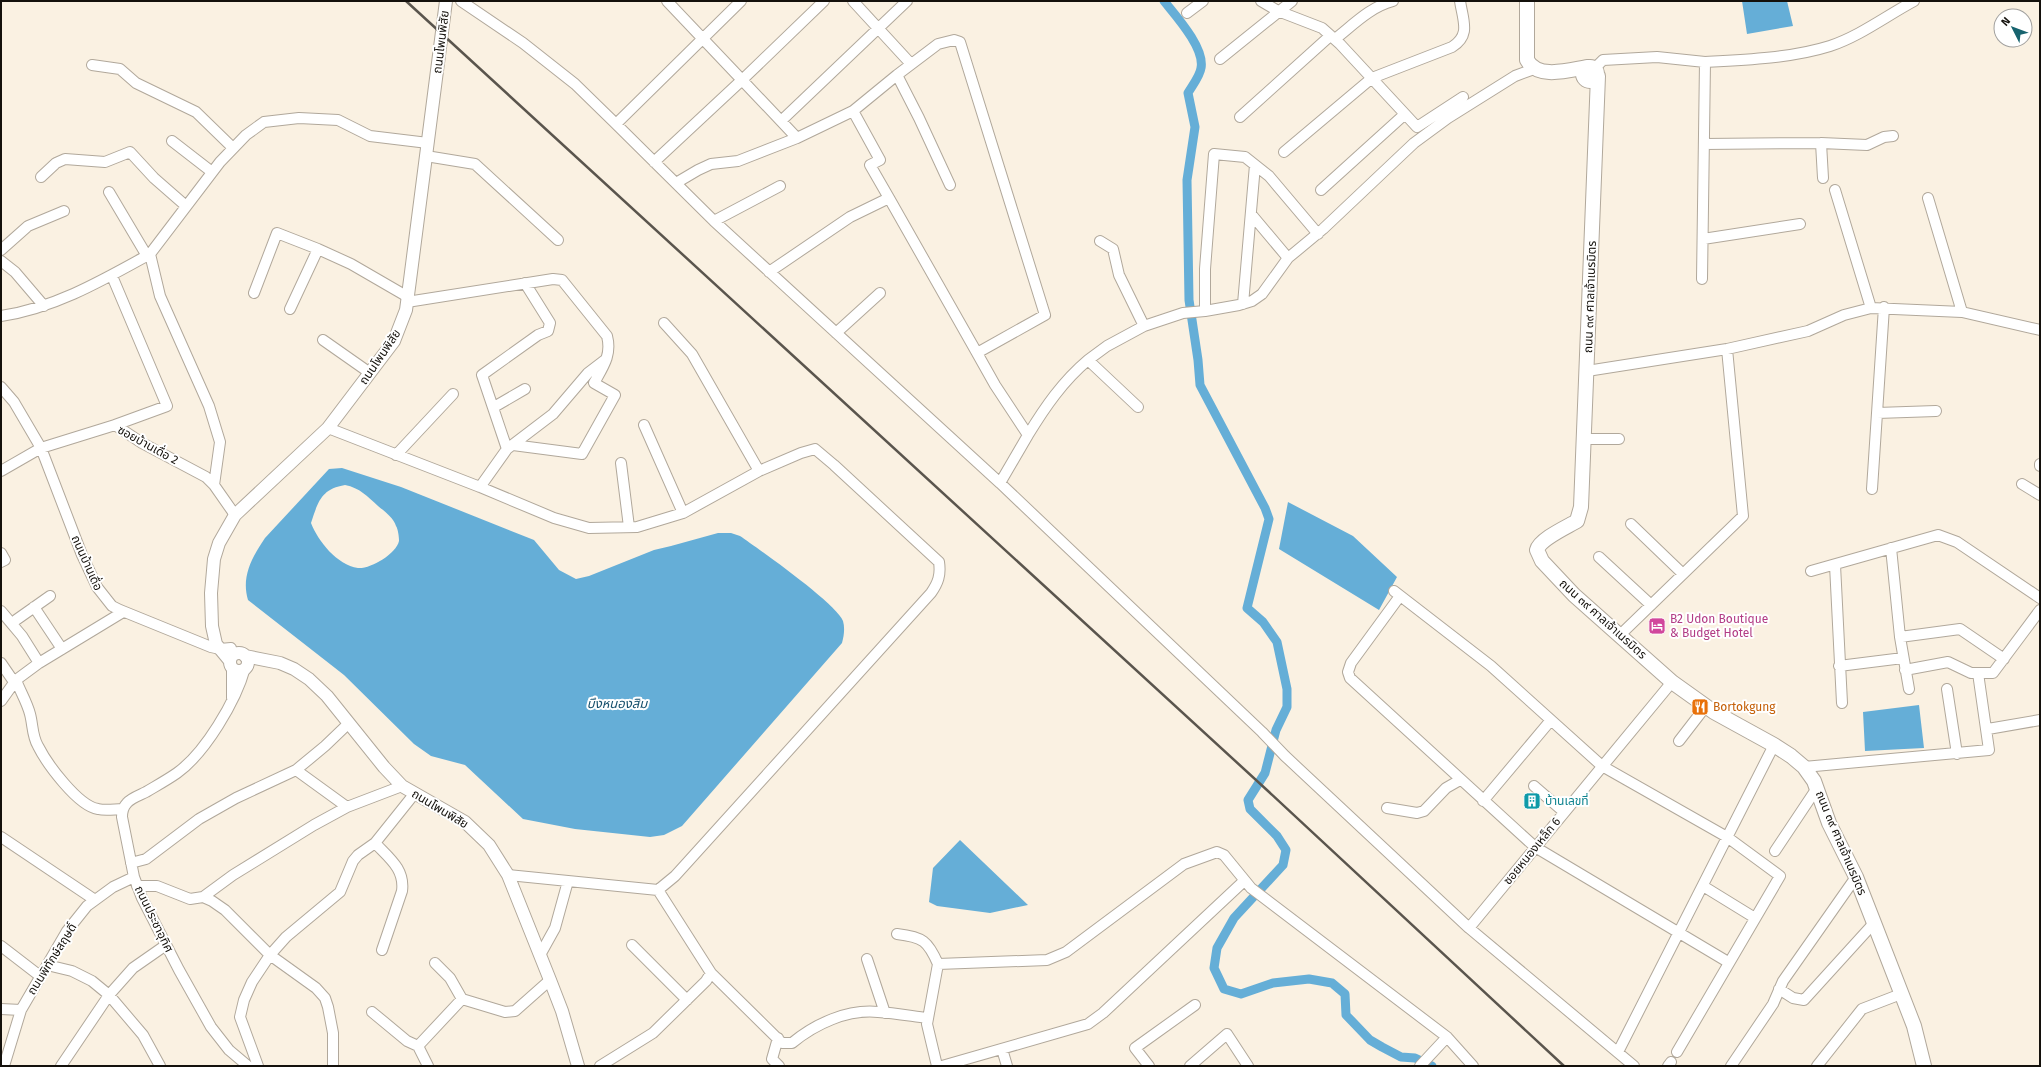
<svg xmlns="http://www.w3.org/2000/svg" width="2041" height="1067" viewBox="0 0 2041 1067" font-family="'Fira Sans','Noto Sans Thai',sans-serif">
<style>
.water{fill:#65aed7;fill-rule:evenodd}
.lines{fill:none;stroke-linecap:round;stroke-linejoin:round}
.canal{stroke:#65aed7;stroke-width:9}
.minor-casing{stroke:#b1a89b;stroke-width:12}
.tertiary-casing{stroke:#b1a89b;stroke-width:14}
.secondary-casing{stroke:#b1a89b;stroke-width:16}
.minor{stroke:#fff;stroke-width:10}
.tertiary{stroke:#fff;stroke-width:12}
.secondary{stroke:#fff;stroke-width:14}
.rail{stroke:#5a554d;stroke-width:2.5}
.labels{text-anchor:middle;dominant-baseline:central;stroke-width:4;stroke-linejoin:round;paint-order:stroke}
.street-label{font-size:12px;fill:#14110c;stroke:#fff}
.hotel-label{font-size:12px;fill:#b23c85;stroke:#fff;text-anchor:start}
.food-label{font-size:12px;fill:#c56008;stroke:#fff;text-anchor:start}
.culture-label{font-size:12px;fill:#0d838f;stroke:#fff;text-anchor:start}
.water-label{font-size:13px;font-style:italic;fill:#16506d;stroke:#fff}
</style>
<rect width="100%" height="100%" fill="#faf1e2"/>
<path class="water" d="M 1742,1 L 1787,1 L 1793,26 L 1747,34 Z
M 342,468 L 401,487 L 534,540 L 559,570 L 576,579 L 589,576 L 654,550 L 671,546 L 718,533 L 731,533 L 740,536 C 759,549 837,604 843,621 C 845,628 844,636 842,643 L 682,826 L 664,835 L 650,837 L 575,829 L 523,819 L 465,765 L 431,756 L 414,744 L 344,675 L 248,600 C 241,577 252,557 265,538 L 329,469 ZM 345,485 C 360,488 367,496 378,506 C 384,511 394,518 396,526 C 398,529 399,537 399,541 C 396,554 371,569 358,568 C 337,565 318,541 311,523 C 318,502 321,489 345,485 Z
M 1288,502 L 1353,536 L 1397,577 L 1379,610 L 1279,549 Z
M 1919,705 L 1924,748 L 1865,751 L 1863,712 Z
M 960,840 L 1028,905 L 990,913 L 937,906 L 929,902 L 933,868 Z"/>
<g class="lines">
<path class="canal" d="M 1164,1 C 1176,16 1205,48 1201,68 C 1200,76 1192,86 1188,93 L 1195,127 L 1187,180 L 1189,300 L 1198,360 L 1200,385 L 1265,508 L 1269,519 L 1247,608 L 1263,622 L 1277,642 L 1287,689 L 1287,707 L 1276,730 L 1265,773 L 1248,800 L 1250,809 L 1277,836 L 1286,850 L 1283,865 L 1234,918 L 1217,948 L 1214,968 L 1224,989 L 1241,994 L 1273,983 L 1309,979 L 1332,983 L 1345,994 L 1346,1015 L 1370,1040 L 1382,1047 L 1401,1057 L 1415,1058 L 1432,1066"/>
<g class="minor-casing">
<path id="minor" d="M 461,1 L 523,43 L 575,84 L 616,124 L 741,1
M 667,1 L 742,80 L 824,1
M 853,1 L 911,64
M 1261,1 L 1278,11 L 1322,28 L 1340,44 L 1417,127 L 1463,97
M 1187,13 L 1203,1
M 1335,39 C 1353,25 1370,7 1393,1
M 1220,59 L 1292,1
M 1705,62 C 1745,60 1792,58 1830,46 C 1860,36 1886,16 1914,1
M 92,65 L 120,69 L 136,83 L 196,112 L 233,148
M 1595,68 L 1603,60 L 1657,57 L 1705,62 L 1702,279
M 897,75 L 919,118 L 950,185
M 1240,117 L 1330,36
M 781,121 L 907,1
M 616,124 L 714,221 L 780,186
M 797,138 L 853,111 L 897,75 L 938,44 L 954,40 L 960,42 L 1045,315 L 977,353 L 889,198
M 172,141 L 212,172
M 1821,143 L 1823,178
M 1704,144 L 1821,143 L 1867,145 L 1884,137 L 1893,136
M 1284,152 L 1372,78 L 1452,47 C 1471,35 1463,21 1460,1
M 426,156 L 475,164 L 558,240
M 654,162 L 742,80 L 797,138 L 738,161 L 711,164 L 698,170 L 676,183
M 41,177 L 56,163 L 65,159 L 105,162 L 130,152 L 154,178 L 186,206
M 1321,190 L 1405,114
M 1835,190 L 1871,308
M 109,192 L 147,256
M 1928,198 L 1962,312
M 1251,214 L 1288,258
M 714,221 L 1000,483 L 1028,435 L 995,385 L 977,353
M 1703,239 L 1800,224
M 1,250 L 28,226 L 64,211
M 1,261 L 15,272 L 44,306
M 769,272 L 850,217 L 889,198 L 870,165 L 880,160 L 853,111
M 112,276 L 167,406 L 115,425
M 254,293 L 277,233 L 318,249 L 351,264 L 408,297
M 407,302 L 553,279 L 562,280 L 607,336 C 612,355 603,367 594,383 L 615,395 L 582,454 L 513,445
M 1243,304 L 1255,165
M 290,309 L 318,249
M 1205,311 L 1205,269 L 1214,154 L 1245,157 L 1269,176 L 1318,234
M 1,316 C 55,308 103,280 150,254
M 664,323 L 692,354 L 759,471
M 1144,326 L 1183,313 L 1205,311 L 1239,305 L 1252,301 L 1262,294 L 1288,258 L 1323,229 L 1414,143 L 1448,118 L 1515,76 L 1534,69
M 836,333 L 880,293
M 323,340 L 370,373
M 1088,360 L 1107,346 L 1144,326 L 1119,275 L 1113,249 L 1100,241
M 1587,371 L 1727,349 L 1808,331 L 1844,315 L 1871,308 L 1962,312 L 2040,330
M 1,387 L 14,402 L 41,448 L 82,555 L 97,587 L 112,606 L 120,610 L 211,647 L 220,649 L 231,648
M 494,407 L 525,389
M 1877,413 L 1936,411
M 644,425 L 683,513
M 328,428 L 480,487 L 554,518 L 589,528 L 637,527 L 683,513 L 759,471 L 801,453 L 815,449 L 834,465 L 939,562 C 941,575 938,583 931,593 L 675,876 L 658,890
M 1028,435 C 1045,407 1063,381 1088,360 L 1138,407
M 1584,439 L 1619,439
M 507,449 L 482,375 L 538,335 L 548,331 L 550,323 L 525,283
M 396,455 L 453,394
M 621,463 L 629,527
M 2040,466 L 2040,464
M 1,471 L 41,448 L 115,425 L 142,443 L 206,477 L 214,485 L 235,515
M 1000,483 L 1262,732 L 1285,756 L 1469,928 L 1634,1066
M 2022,484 L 2040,495
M 214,485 L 220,442 L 209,406 L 160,296 L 150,254 L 220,162 L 246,135 L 264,122 L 299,118 L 338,120 L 370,136 L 428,143
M 480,487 L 507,449 L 553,414 L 588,373 L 605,360
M 1872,489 L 1884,307
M 1631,524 L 1683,574
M 1891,548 L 1900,637 L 1909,689
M 1,553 L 5,560 L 1,562
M 1599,557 L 1651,605
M 1835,565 L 1842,703
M 1811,571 L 1938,535 L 1957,542 L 2040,598
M 1394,591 L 1491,666 L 1602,766 L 1727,837 L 1780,876 L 1677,1052
M 1400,596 L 1351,663 L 1348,672 L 1350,678 L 1535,847 L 1728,962
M 34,607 L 62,649
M 1,611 L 22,636 L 39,663
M 16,620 L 50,596
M 1620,635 L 1743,516 L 1727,349
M 1900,637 L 1960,629 L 2004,659
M 1,663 L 14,682
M 1839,666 L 1903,658
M 245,668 C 236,701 205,753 177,773 C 167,780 156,786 146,792 C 140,795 131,798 127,803 C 123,807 122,812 122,817 L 134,877 L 142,898 L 179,970 L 211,1027 L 229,1050 L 248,1066
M 1905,670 L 1948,662 L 1971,673 L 1993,673 L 2040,610
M 16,680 C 20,691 27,702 30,714 C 33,725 32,736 38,746 C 47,764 78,806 98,809 C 106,811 115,809 123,809
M 1947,689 L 1957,754
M 232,698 L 232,668
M 1,701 L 16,680 L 39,663 L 123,612
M 1988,729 L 2040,720
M 1679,741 L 1706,706
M 1804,767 L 1989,750 L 1978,673
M 296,770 L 347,807
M 1534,786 L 1564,812
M 1483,801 L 1551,720
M 1387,808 L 1417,813 L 1424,811 L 1446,788 L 1460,780
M 1,837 L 95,900
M 375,843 C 389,858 405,869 402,891 L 382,950
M 1775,851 L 1817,788
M 131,863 L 146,859 L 199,819 L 236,798 L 296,770 L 325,746 L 349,723
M 508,875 L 658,890 L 711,973 L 706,981 L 653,1033 L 600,1066
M 137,886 L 157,886 L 190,899 L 203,897 L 212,901 L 225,910 L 270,955 L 316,988 L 325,998 L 328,1007 L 333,1033 L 333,1066
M 1703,886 L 1755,918
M 203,897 L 233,875 L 314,825 L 347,807 L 402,786
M 1469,928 L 1672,682
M 897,934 C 923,937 928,941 938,964
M 632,945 L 687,1000
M 1,946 L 40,976
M 540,955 L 555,928 L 568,881
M 867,959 L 885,1013
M 435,963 L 450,978 L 462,999
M 938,964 L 1047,960 L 1066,952 L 1184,864 L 1217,852 L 1224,855 L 1251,888 L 1447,1037 L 1473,1066
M 47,965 L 72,971 L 92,981 L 109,995 L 143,1035 L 160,1066
M 711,973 L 782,1043 L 792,1043 C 815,1024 847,1009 878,1012 C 894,1013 911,1016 927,1018
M 1779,989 L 1793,998 L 1804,1000 L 1874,923
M 1,1009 L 21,1010
M 372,1012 L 407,1041 L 418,1046
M 778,1038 L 772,1059 L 779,1066
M 1002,1049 L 1007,1066
M 1618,1052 L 1774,745
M 4,1066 L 21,1010 L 67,931 L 87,906 L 113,887 L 134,877
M 61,1066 L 109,995 L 133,968 L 166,945
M 258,1066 L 240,1017 L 244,1000 L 252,982 L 270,955 L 286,937 L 340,892 L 353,861 L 358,855 L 375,843 L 415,793
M 428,1066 L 418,1046 L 462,999 L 505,1012 L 515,1011 L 550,980
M 937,1066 L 927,1024 L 938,964
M 942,1066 L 1088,1024 L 1103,1013 L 1244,881
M 1149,1066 L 1135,1048 L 1195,1005
M 1190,1066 L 1227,1034 L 1248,1066
M 1420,1066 L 1447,1037
M 1668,1066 L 1671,1062
M 1731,1066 L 1773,1004 L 1783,981 L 1856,877
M 1817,1066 L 1862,1009 L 1901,994"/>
</g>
<g class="tertiary-casing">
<path id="tertiary" d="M230 662a9 9 0 1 1 18 0a9 9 0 1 1-18 0Z
M 245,656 L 280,663 L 294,669 L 309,679 L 327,696 L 384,767 L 402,786 L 465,822 L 489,845 L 508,875 L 550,980 L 562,1011 L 578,1066
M 230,661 L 216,644 L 212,626 L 211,593 L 214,559 L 219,543 L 235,515 L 328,428 L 394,341 L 406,310 L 410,280 L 446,1"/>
</g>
<g class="secondary-casing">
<path id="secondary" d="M 1527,1 L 1527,60 C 1538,80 1569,70 1588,67
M1583 74a7 7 0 1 1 14 0a7 7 0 1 1-14 0Z
M 1598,76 L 1581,507 L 1577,521 C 1567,527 1540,539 1537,550 L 1542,561 L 1574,595 L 1672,682 L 1714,712 L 1774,745 L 1791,756 L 1804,767 L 1814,781 L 1829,823 L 1856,877 L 1874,923 L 1914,1026 L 1924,1066"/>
</g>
<use href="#minor" class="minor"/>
<use href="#tertiary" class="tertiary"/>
<use href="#secondary" class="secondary"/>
<path class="rail" d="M 406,1 L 1268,791 L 1564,1066"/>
</g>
<defs>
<g id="hotel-square" transform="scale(0.9)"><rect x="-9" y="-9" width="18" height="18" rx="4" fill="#d1479c" stroke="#fff"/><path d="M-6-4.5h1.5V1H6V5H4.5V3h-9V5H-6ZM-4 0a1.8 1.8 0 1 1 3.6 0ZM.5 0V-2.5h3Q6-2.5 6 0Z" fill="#fff"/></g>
<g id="restaurant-square" transform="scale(0.9)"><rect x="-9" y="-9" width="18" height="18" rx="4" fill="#e8710a" stroke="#fff"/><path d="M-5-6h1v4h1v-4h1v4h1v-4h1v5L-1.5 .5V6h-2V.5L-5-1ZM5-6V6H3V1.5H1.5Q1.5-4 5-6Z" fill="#fff"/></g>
<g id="building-square" transform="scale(0.9)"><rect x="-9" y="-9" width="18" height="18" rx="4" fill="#0f9aa8" stroke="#fff"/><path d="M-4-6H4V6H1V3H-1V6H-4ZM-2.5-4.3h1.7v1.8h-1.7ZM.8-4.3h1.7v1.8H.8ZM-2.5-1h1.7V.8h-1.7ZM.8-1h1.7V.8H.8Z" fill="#fff"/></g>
</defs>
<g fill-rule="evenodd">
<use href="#hotel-square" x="1657" y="626"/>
<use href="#restaurant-square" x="1700" y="707"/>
<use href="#building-square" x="1532" y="801"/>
</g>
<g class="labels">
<g class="street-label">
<text transform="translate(441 42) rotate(-83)">ถนนโพนพิสัย</text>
<text transform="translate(1590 297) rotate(-88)">ถนน ๓๙ ศาลเจ้าเนรมิตร</text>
<text transform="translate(380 357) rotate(-56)">ถนนโพนพิสัย</text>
<text transform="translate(148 445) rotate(29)">ซอยบ้านเดื่อ 2</text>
<text transform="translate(87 563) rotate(66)">ถนนบ้านเดื่อ</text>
<text transform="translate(1603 619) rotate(42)">ถนน ๓๙ ศาลเจ้าเนรมิตร</text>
<text transform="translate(440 809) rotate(31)">ถนนโพนพิสัย</text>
<text transform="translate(1841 843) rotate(67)">ถนน ๓๙ ศาลเจ้าเนรมิตร</text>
<text transform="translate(1532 851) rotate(-51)">ซอยหนองเหล็ก 6</text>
<text transform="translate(154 919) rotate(64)">ถนนประชาอุทิศ</text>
<text transform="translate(52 959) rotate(-58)">ถนนพิทักษ์สฤษดิ์</text>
</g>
<g class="hotel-label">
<text x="1670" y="619">B2 Udon Boutique<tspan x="1670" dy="14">&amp; Budget Hotel</tspan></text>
</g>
<g class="food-label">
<text x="1713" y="707">Bortokgung</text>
</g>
<g class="culture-label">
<text x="1545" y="801">บ้านเลขที่</text>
</g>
<g class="water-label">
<text x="617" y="703">บึงหนองสิม</text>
</g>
</g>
<rect width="2041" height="1067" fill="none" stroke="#14110c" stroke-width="4"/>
<g transform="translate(2013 28) rotate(312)"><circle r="19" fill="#ffffff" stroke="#a1a09e"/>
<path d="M0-3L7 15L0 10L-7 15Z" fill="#17636e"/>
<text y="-6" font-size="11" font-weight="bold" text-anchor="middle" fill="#14110c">N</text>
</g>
</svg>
